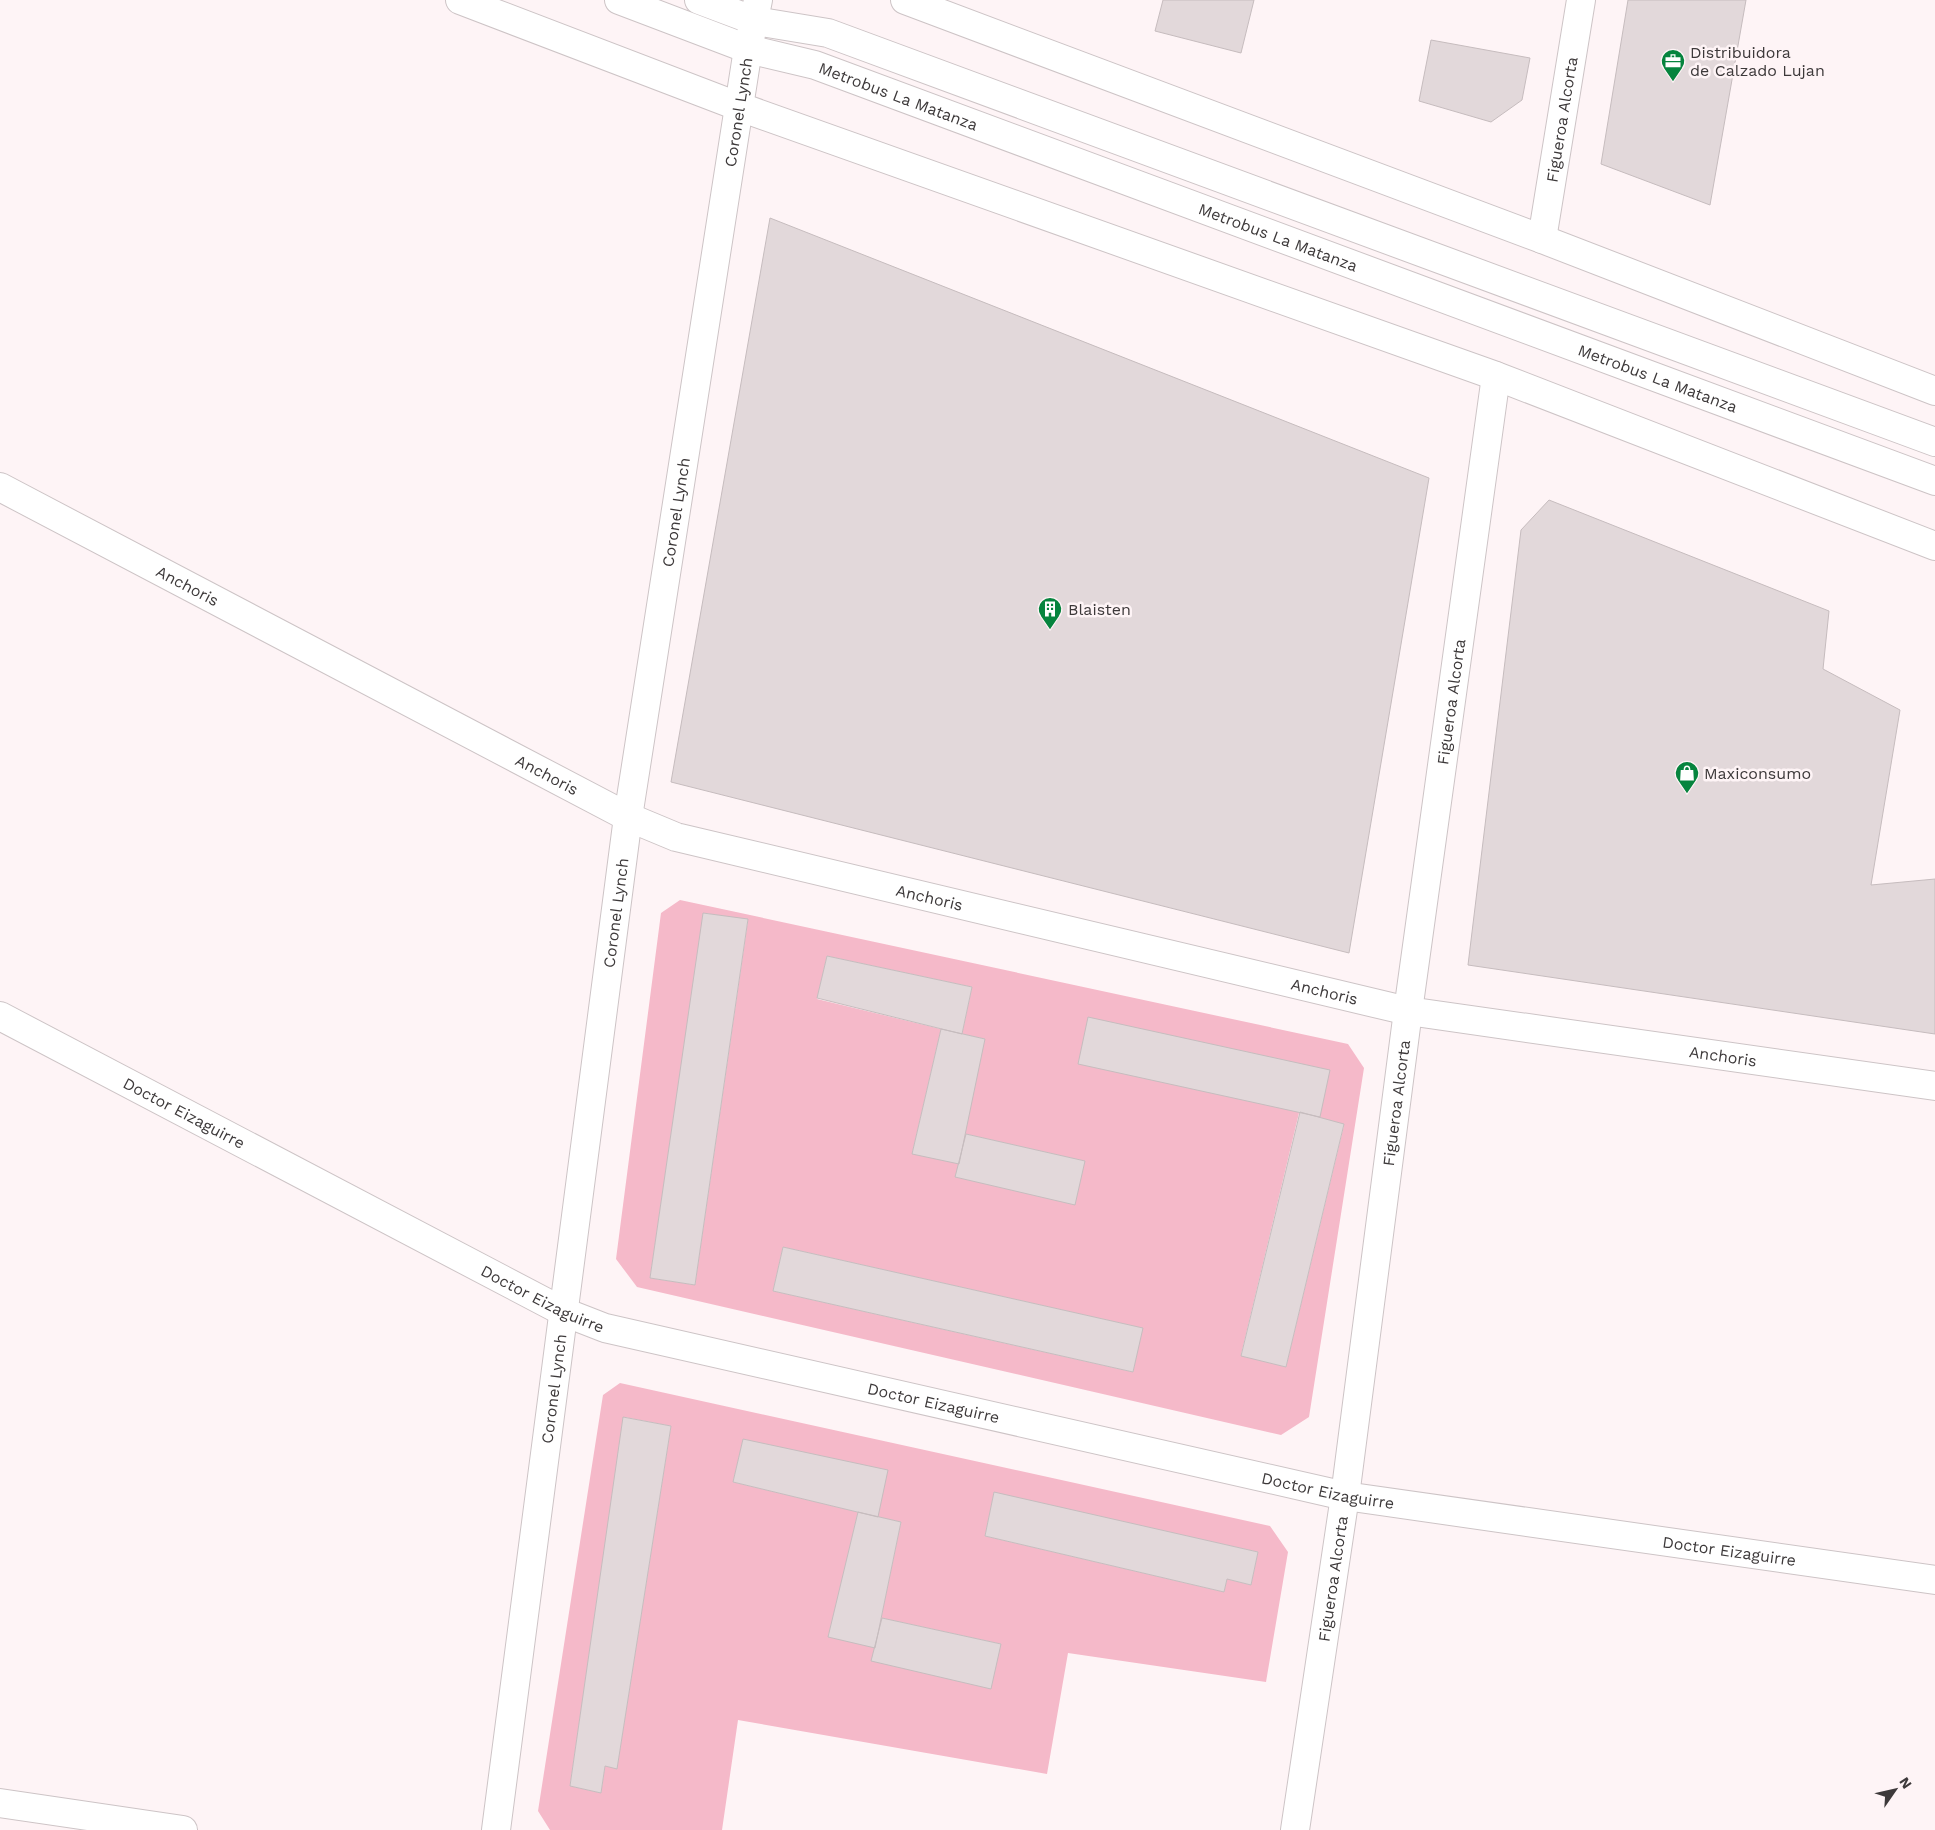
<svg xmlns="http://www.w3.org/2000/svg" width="1935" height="1830" viewBox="0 0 1935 1830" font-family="'Work Sans',sans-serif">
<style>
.green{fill:#f5b9c9;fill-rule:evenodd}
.building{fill:#e2d8da;stroke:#c6bcbe}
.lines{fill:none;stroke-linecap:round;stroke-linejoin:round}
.minor-casing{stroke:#cdc4c6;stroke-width:30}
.highway-casing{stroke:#cdc4c6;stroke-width:30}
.minor{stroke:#fff;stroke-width:28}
.highway{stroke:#fff;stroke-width:28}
.labels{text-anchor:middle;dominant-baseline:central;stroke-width:5;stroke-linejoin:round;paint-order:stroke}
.poi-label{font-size:16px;fill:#3d393a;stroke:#fef4f6;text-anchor:start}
.street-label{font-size:16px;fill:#3d393a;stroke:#fef4f6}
</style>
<rect width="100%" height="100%" fill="#fef4f6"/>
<path class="green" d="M 680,900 L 1348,1044 L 1364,1068 L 1309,1417 L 1281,1435 L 637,1287 L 616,1259 L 661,913 ZM 704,913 L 748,920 L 695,1285 L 650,1278 ZM 827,956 L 972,987 L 962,1034 L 985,1039 L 912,1154 L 941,1029 L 817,999 ZM 1299,1113 L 1344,1125 L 1286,1367 L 1241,1355 ZM 966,1134 L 1084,1161 L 1075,1204 L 956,1177 ZM 783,1247 L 1142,1328 L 1133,1372 L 773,1291 Z
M 620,1383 L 1270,1526 L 1288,1552 L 1266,1682 L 1068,1653 L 1047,1774 L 738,1720 L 722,1830 L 550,1830 L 538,1811 L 603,1395 ZM 624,1417 L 671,1426 L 617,1768 L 605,1766 L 601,1793 L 570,1786 ZM 743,1440 L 878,1517 L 901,1522 L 875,1647 L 829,1637 L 858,1512 L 733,1482 ZM 994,1493 L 1258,1552 L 1251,1585 L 1227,1579 L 1224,1592 L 985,1536 ZM 882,1618 L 1001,1644 L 875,1648 Z"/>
<path class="building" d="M 1163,0 L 1254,0 L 1241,53 L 1155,31 Z
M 1628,0 L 1746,0 L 1710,205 L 1601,164 Z
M 1431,40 L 1530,58 L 1522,100 L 1491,122 L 1419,101 Z
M 770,218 L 1429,478 L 1349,953 L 671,782 Z
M 1549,500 L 1829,611 L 1823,669 L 1900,710 L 1871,885 L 1935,879 L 1935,1034 L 1468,965 L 1521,530 Z
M 703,913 L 748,919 L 695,1285 L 650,1278 Z
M 827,956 L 972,987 L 962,1034 L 817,998 Z
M 1088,1017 L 1330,1070 L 1320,1117 L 1078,1064 Z
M 941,1029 L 985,1039 L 959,1164 L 912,1154 Z
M 1300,1112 L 1344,1124 L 1286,1367 L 1241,1356 Z
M 966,1134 L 1085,1161 L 1075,1205 L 955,1177 Z
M 783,1247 L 1143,1328 L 1133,1372 L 773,1291 Z
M 623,1417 L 671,1426 L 617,1769 L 605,1766 L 601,1793 L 570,1786 Z
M 743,1439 L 888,1470 L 878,1517 L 733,1482 Z
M 994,1492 L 1258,1552 L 1251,1585 L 1227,1579 L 1224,1592 L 985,1536 Z
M 858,1512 L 901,1522 L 875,1648 L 828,1637 Z
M 882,1618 L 1001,1644 L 991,1689 L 871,1661 Z"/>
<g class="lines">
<g class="minor-casing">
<g id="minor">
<path id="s1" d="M 619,0 L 748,49 L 815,65 L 1935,481"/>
<path d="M 699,0 L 755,21 L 828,33 L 1935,442"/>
<path id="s2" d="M 1542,239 L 1581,0"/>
<path id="s3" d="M 0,487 L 628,817 L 676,837 L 1408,1011 L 1935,1086"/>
<path id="s4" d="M 0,1016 L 564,1312 L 605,1328 L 1345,1496 L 1935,1580"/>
<path d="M 0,1803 L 183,1830"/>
<path id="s5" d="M 496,1830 L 628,817 L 748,49 L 758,0"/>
<path id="s6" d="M 1295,1830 L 1345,1496 L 1408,1011 L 1496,376"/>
</g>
</g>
<g class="highway-casing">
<path id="highway" d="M 460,0 L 740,107 L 1496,376 L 1935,546
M 905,0 L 1542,239 L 1935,391"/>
</g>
<use href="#minor" class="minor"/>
<use href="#highway" class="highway"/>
</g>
<defs>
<g id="office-pin" transform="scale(1.25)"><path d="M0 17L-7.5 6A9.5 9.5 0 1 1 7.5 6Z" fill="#06843e" stroke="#fef4f6"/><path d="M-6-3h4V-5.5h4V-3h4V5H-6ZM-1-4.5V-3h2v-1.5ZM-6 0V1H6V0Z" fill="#fff"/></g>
<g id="building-pin" transform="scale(1.25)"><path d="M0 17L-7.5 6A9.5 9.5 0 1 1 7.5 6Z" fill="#06843e" stroke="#fef4f6"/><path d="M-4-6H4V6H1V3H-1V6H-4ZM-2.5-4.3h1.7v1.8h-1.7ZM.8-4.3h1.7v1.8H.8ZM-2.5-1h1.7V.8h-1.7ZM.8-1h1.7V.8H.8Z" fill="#fff"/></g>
<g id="shop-pin" transform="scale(1.25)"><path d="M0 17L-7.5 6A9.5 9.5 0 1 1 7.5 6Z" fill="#06843e" stroke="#fef4f6"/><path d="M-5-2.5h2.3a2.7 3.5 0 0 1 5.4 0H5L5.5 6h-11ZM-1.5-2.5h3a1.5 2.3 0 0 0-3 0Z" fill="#fff"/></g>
</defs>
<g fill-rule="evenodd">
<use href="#office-pin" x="1673" y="61"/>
<use href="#building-pin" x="1050" y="609"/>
<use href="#shop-pin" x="1687" y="773"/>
</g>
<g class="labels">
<g class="poi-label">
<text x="1690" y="52">Distribuidora<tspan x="1690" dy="18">de Calzado Lujan</tspan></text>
<text x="1068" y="609">Blaisten</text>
<text x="1704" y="773">Maxiconsumo</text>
</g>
<g class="street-label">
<text stroke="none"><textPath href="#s1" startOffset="296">Metrobus La Matanza</textPath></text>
<text stroke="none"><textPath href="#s5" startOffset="1735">Coronel Lynch</textPath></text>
<text stroke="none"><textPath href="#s2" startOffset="121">Figueroa Alcorta</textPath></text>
<text stroke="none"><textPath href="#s1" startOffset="701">Metrobus La Matanza</textPath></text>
<text stroke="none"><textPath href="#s1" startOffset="1106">Metrobus La Matanza</textPath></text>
<text stroke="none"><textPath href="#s5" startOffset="1330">Coronel Lynch</textPath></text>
<text stroke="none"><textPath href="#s3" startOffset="212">Anchoris</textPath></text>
<text stroke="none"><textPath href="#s6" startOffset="1139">Figueroa Alcorta</textPath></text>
<text stroke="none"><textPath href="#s3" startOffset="618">Anchoris</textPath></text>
<text stroke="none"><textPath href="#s3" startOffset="1022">Anchoris</textPath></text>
<text stroke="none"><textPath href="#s5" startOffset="925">Coronel Lynch</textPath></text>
<text stroke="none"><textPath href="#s3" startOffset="1428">Anchoris</textPath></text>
<text stroke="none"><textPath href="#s3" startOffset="1832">Anchoris</textPath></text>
<text stroke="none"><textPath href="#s6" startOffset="734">Figueroa Alcorta</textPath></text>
<text stroke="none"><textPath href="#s4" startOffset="208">Doctor Eizaguirre</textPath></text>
<text stroke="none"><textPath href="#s4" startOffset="612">Doctor Eizaguirre</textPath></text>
<text stroke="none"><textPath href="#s5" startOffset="445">Coronel Lynch</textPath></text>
<text stroke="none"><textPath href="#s4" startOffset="1018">Doctor Eizaguirre</textPath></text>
<text stroke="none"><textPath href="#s4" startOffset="1422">Doctor Eizaguirre</textPath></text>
<text stroke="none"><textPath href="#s4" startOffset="1828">Doctor Eizaguirre</textPath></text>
<text stroke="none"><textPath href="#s6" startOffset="254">Figueroa Alcorta</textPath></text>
</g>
</g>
<g transform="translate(1895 1790) rotate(56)" stroke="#fef4f6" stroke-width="4" paint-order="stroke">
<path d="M0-4L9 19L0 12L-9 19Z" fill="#3d393a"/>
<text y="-8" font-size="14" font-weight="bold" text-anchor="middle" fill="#3d393a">N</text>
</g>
</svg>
